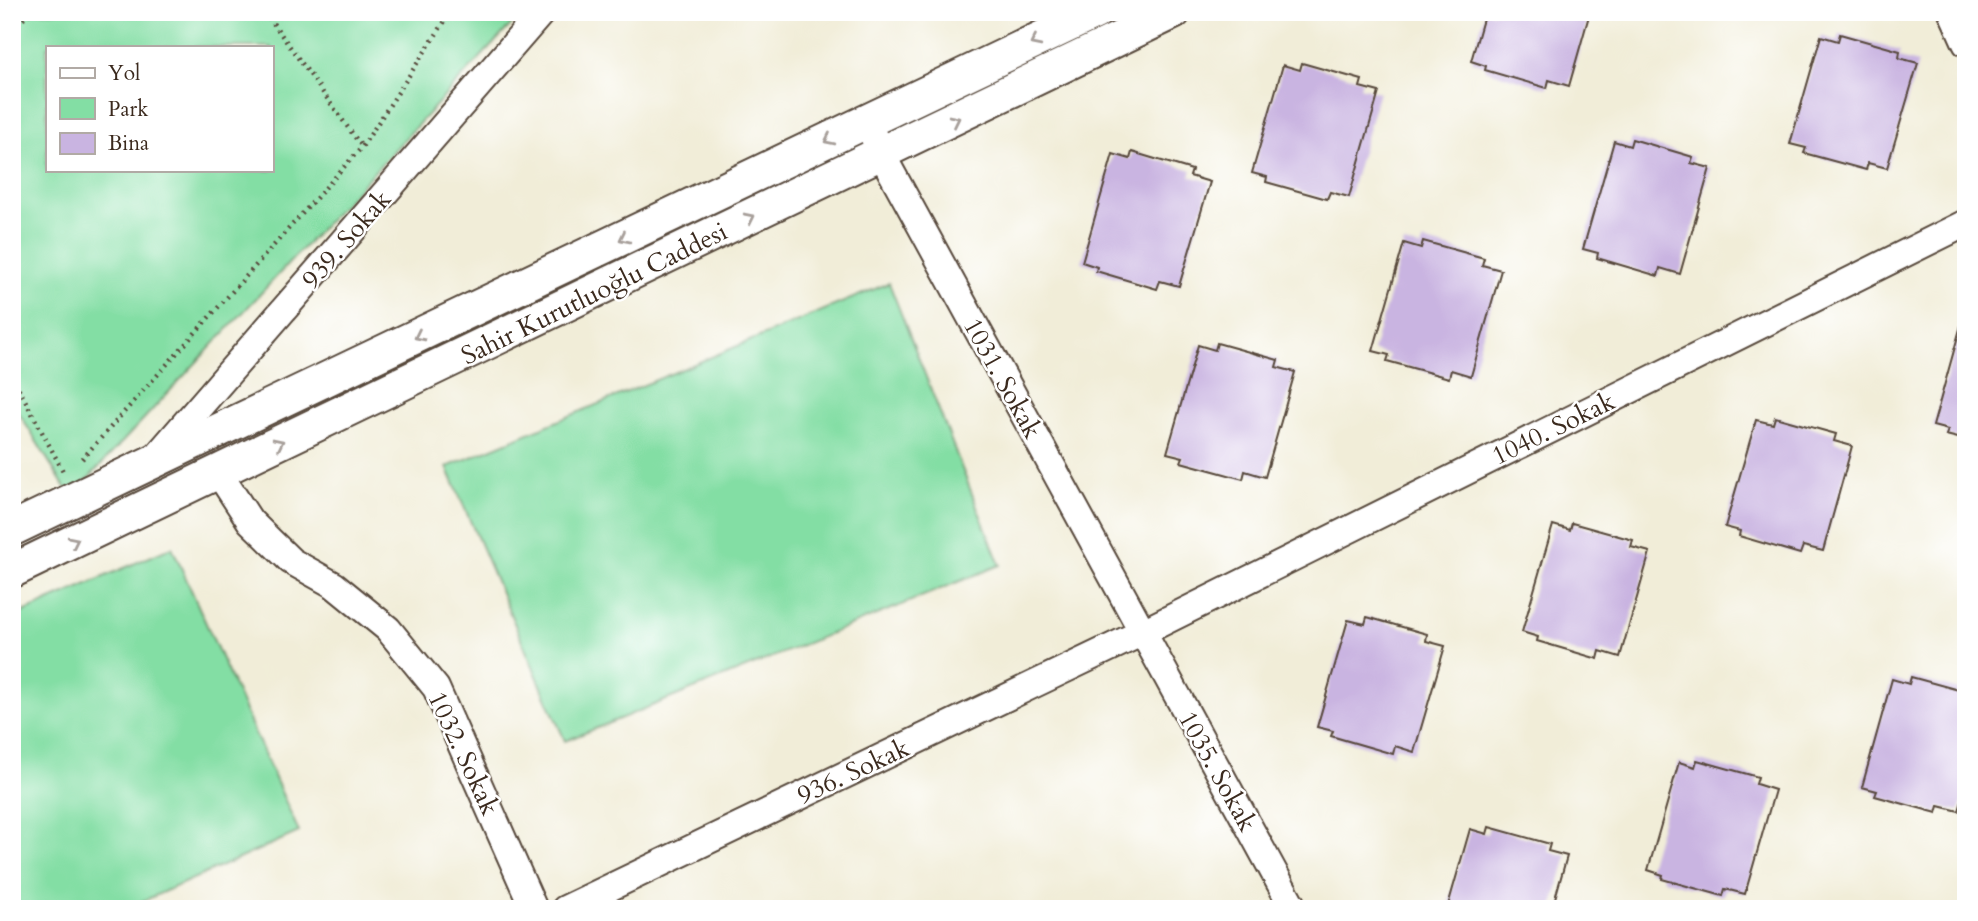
<svg xmlns="http://www.w3.org/2000/svg" width="1978" height="921" font-family="Cardo,serif">
  <rect width="100%" height="100%" fill="#fff"/>
  <filter id="ink" filterUnits="userSpaceOnUse"><feTurbulence type="fractalNoise" baseFrequency=".0143" numOctaves="2"/><feDisplacementMap in="SourceGraphic" scale="14" xChannelSelector="R" yChannelSelector="G"/><feConvolveMatrix kernelMatrix="1 2 1 2 8 2 1 2 1" color-interpolation-filters="sRGB"/></filter>
  <filter id="wash" filterUnits="userSpaceOnUse"><feTurbulence type="fractalNoise" baseFrequency=".00686" numOctaves="4" result="noise"/><feDisplacementMap in="SourceGraphic" scale="28" xChannelSelector="R" yChannelSelector="G"/><feGaussianBlur stdDeviation="1.57" result="paint"/><feColorMatrix in="noise" values="0 0 0 0 0 0 0 0 0 0 0 0 0 0 0 0 0 1.4 0 .05"/><feComposite in="paint" operator="in"/></filter>
  <g filter="url(#wash)">
    <rect width="100%" height="100%" fill="#f1edd8"/>
    <g fill="#83dea4" stroke="#5f8461" stroke-width="2" fill-rule="evenodd">
      <path d="M 12,12 L 523,12 L 71,497 L 12,402 ZM 47,47 L 271,47 L 271,170 L 47,170 Z"/>
      <path d="M 889,283 L 1000,565 L 565,741 L 447,467 Z"/>
      <path d="M 172,547 L 299,832 L 125,909 L 12,909 L 12,617 Z"/>
    </g>
    <g id="blocks">
      <g fill="#c9b4e1">
        <path d="M 1485,12 L 1590,12 L 1569,86 L 1549,80 L 1547,88 L 1485,70 L 1486,66 L 1471,61 Z"/>
        <path d="M 1840,34 L 1900,51 L 1899,58 L 1918,63 L 1887,168 L 1868,163 L 1866,170 L 1804,153 L 1806,148 L 1790,144 L 1821,36 L 1838,41 Z"/>
        <path d="M 1302,63 L 1362,80 L 1360,87 L 1379,92 L 1349,197 L 1330,192 L 1327,199 L 1266,182 L 1267,177 L 1252,173 L 1283,65 L 1300,70 Z"/>
        <path d="M 1632,139 L 1693,157 L 1691,163 L 1710,168 L 1680,274 L 1660,268 L 1658,276 L 1597,258 L 1598,253 L 1583,249 L 1614,141 L 1630,146 Z"/>
        <path d="M 1132,152 L 1192,170 L 1190,176 L 1210,182 L 1179,286 L 1160,281 L 1157,289 L 1096,271 L 1097,267 L 1082,262 L 1113,154 L 1130,159 Z"/>
        <path d="M 1423,241 L 1484,258 L 1482,265 L 1501,270 L 1471,376 L 1451,370 L 1449,378 L 1387,361 L 1389,355 L 1373,351 L 1404,243 L 1421,248 Z"/>
        <path d="M 1963,318 L 1966,319 L 1966,440 L 1946,435 L 1948,430 L 1933,426 Z"/>
        <path d="M 1217,343 L 1278,360 L 1276,367 L 1295,372 L 1265,477 L 1245,471 L 1243,479 L 1181,462 L 1183,457 L 1167,453 L 1198,345 L 1215,350 Z"/>
        <path d="M 1775,417 L 1836,434 L 1834,441 L 1852,446 L 1823,551 L 1803,546 L 1800,554 L 1739,536 L 1740,531 L 1725,527 L 1756,420 L 1773,424 Z"/>
        <path d="M 1572,523 L 1633,540 L 1631,547 L 1650,552 L 1620,657 L 1600,651 L 1598,659 L 1537,641 L 1538,637 L 1522,632 L 1553,525 L 1570,530 Z"/>
        <path d="M 1367,617 L 1427,634 L 1426,641 L 1445,646 L 1414,752 L 1395,746 L 1393,754 L 1331,736 L 1333,731 L 1317,727 L 1348,620 L 1365,624 Z"/>
        <path d="M 1911,677 L 1966,692 L 1966,787 L 1959,811 L 1939,806 L 1937,813 L 1875,796 L 1877,791 L 1862,787 L 1892,679 L 1909,684 Z"/>
        <path d="M 1697,760 L 1758,777 L 1756,784 L 1775,790 L 1745,894 L 1725,889 L 1723,896 L 1662,879 L 1663,875 L 1648,870 L 1679,762 L 1695,767 Z"/>
        <path d="M 1489,827 L 1550,844 L 1548,851 L 1567,856 L 1552,909 L 1447,909 L 1470,829 L 1487,834 Z"/>
      </g>
    </g>
  </g>
  <g filter="url(#ink)">
    <use href="#blocks" fill-opacity="0" stroke="#56473a" stroke-width="2"/>
    <g fill="none" stroke-linecap="round" stroke-linejoin="round">
      <defs>
        <g id="minor">
          <path d="M 1952,12 L 1966,43"/>
          <path d="M 867,122 L 882,155 L 1294,909"/>
          <path d="M 155,458 L 542,12"/>
          <path d="M 218,472 L 250,521 L 291,561 L 334,585 L 388,629 L 436,688 L 534,909"/>
          <path d="M 565,909 L 1141,633 L 1966,223"/>
        </g>
        <g id="tertiary">
          <path d="M 12,529 L 1096,12"/>
          <path d="M 12,571 L 1174,12"/>
        </g>
      </defs>
      <use href="#minor" stroke="#56473a" stroke-width="30"/>
      <use href="#tertiary" stroke="#56473a" stroke-width="37"/>
      <g stroke="#56473a" stroke-width="4.5" stroke-dasharray="2 5" stroke-linecap="butt">
        <path d="M 265,12 L 362,147"/>
        <path d="M 12,28 L 32,12"/>
        <path d="M 12,376 L 63,471"/>
        <path d="M 82,459 L 362,147 L 451,12"/>
        <path d="M 1247,909 L 1259,903"/>
      </g>
      <use href="#minor" stroke="#fff" stroke-width="26"/>
      <use href="#tertiary" stroke="#fff" stroke-width="33"/>
    </g>
    <defs><path id="oneway-chevron" d="M-2-3.5L2.5 0L-2 3.5" fill="none" stroke-width="1.6" stroke-linecap="round" stroke-linejoin="round" transform="scale(1.75)"/></defs>
    <g stroke="#a79f9a">
      <use href="#oneway-chevron" transform="translate(1035 42) rotate(154)"/>
      <use href="#oneway-chevron" transform="translate(955 120) rotate(-26)"/>
      <use href="#oneway-chevron" transform="translate(829 140) rotate(154)"/>
      <use href="#oneway-chevron" transform="translate(750 218) rotate(-26)"/>
      <use href="#oneway-chevron" transform="translate(624 238) rotate(154)"/>
      <use href="#oneway-chevron" transform="translate(419 336) rotate(154)"/>
      <use href="#oneway-chevron" transform="translate(279 443) rotate(-26)"/>
      <use href="#oneway-chevron" transform="translate(74 541) rotate(-26)"/>
    </g>
  </g>
  <g text-anchor="middle" stroke-width="5" stroke-linejoin="round" paint-order="stroke">
    <g font-size="26" fill="#3b2a1e" stroke="#fff">
      <text transform="translate(346 239) rotate(-49)" y="9">939. Sokak</text>
      <text transform="translate(594 293) rotate(-26)" y="9">Sahir Kurutluoğlu Caddesi</text>
      <text transform="translate(1003 378) rotate(61)" y="9">1031. Sokak</text>
      <text transform="translate(1553 428) rotate(-26)" y="9">1040. Sokak</text>
      <text transform="translate(464 753) rotate(65)" y="9">1032. Sokak</text>
      <text transform="translate(853 771) rotate(-25)" y="9">936. Sokak</text>
      <text transform="translate(1218 771) rotate(61)" y="9">1035. Sokak</text>
    </g>
  </g>
  <rect width="1978" height="921" fill="none" stroke="#fff" stroke-width="42"/>
  <rect x="46" y="46" width="228" height="126" fill="#ffffff" stroke="#b1aaa5" stroke-width="2"/>
  <rect x="60" y="68" width="35" height="10" fill="#ffffff" stroke="#b1aaa5" stroke-width="2"/>
  <text x="108" y="80" font-size="21" fill="#3b2a1e">Yol</text>
  <rect x="60" y="98" width="35" height="21" fill="#83dea4" stroke="#b1aaa5" stroke-width="2"/>
  <text x="108" y="116" font-size="21" fill="#3b2a1e">Park</text>
  <rect x="60" y="133" width="35" height="21" fill="#c9b4e1" stroke="#b1aaa5" stroke-width="2"/>
  <text x="108" y="150" font-size="21" fill="#3b2a1e">Bina</text>
</svg>
